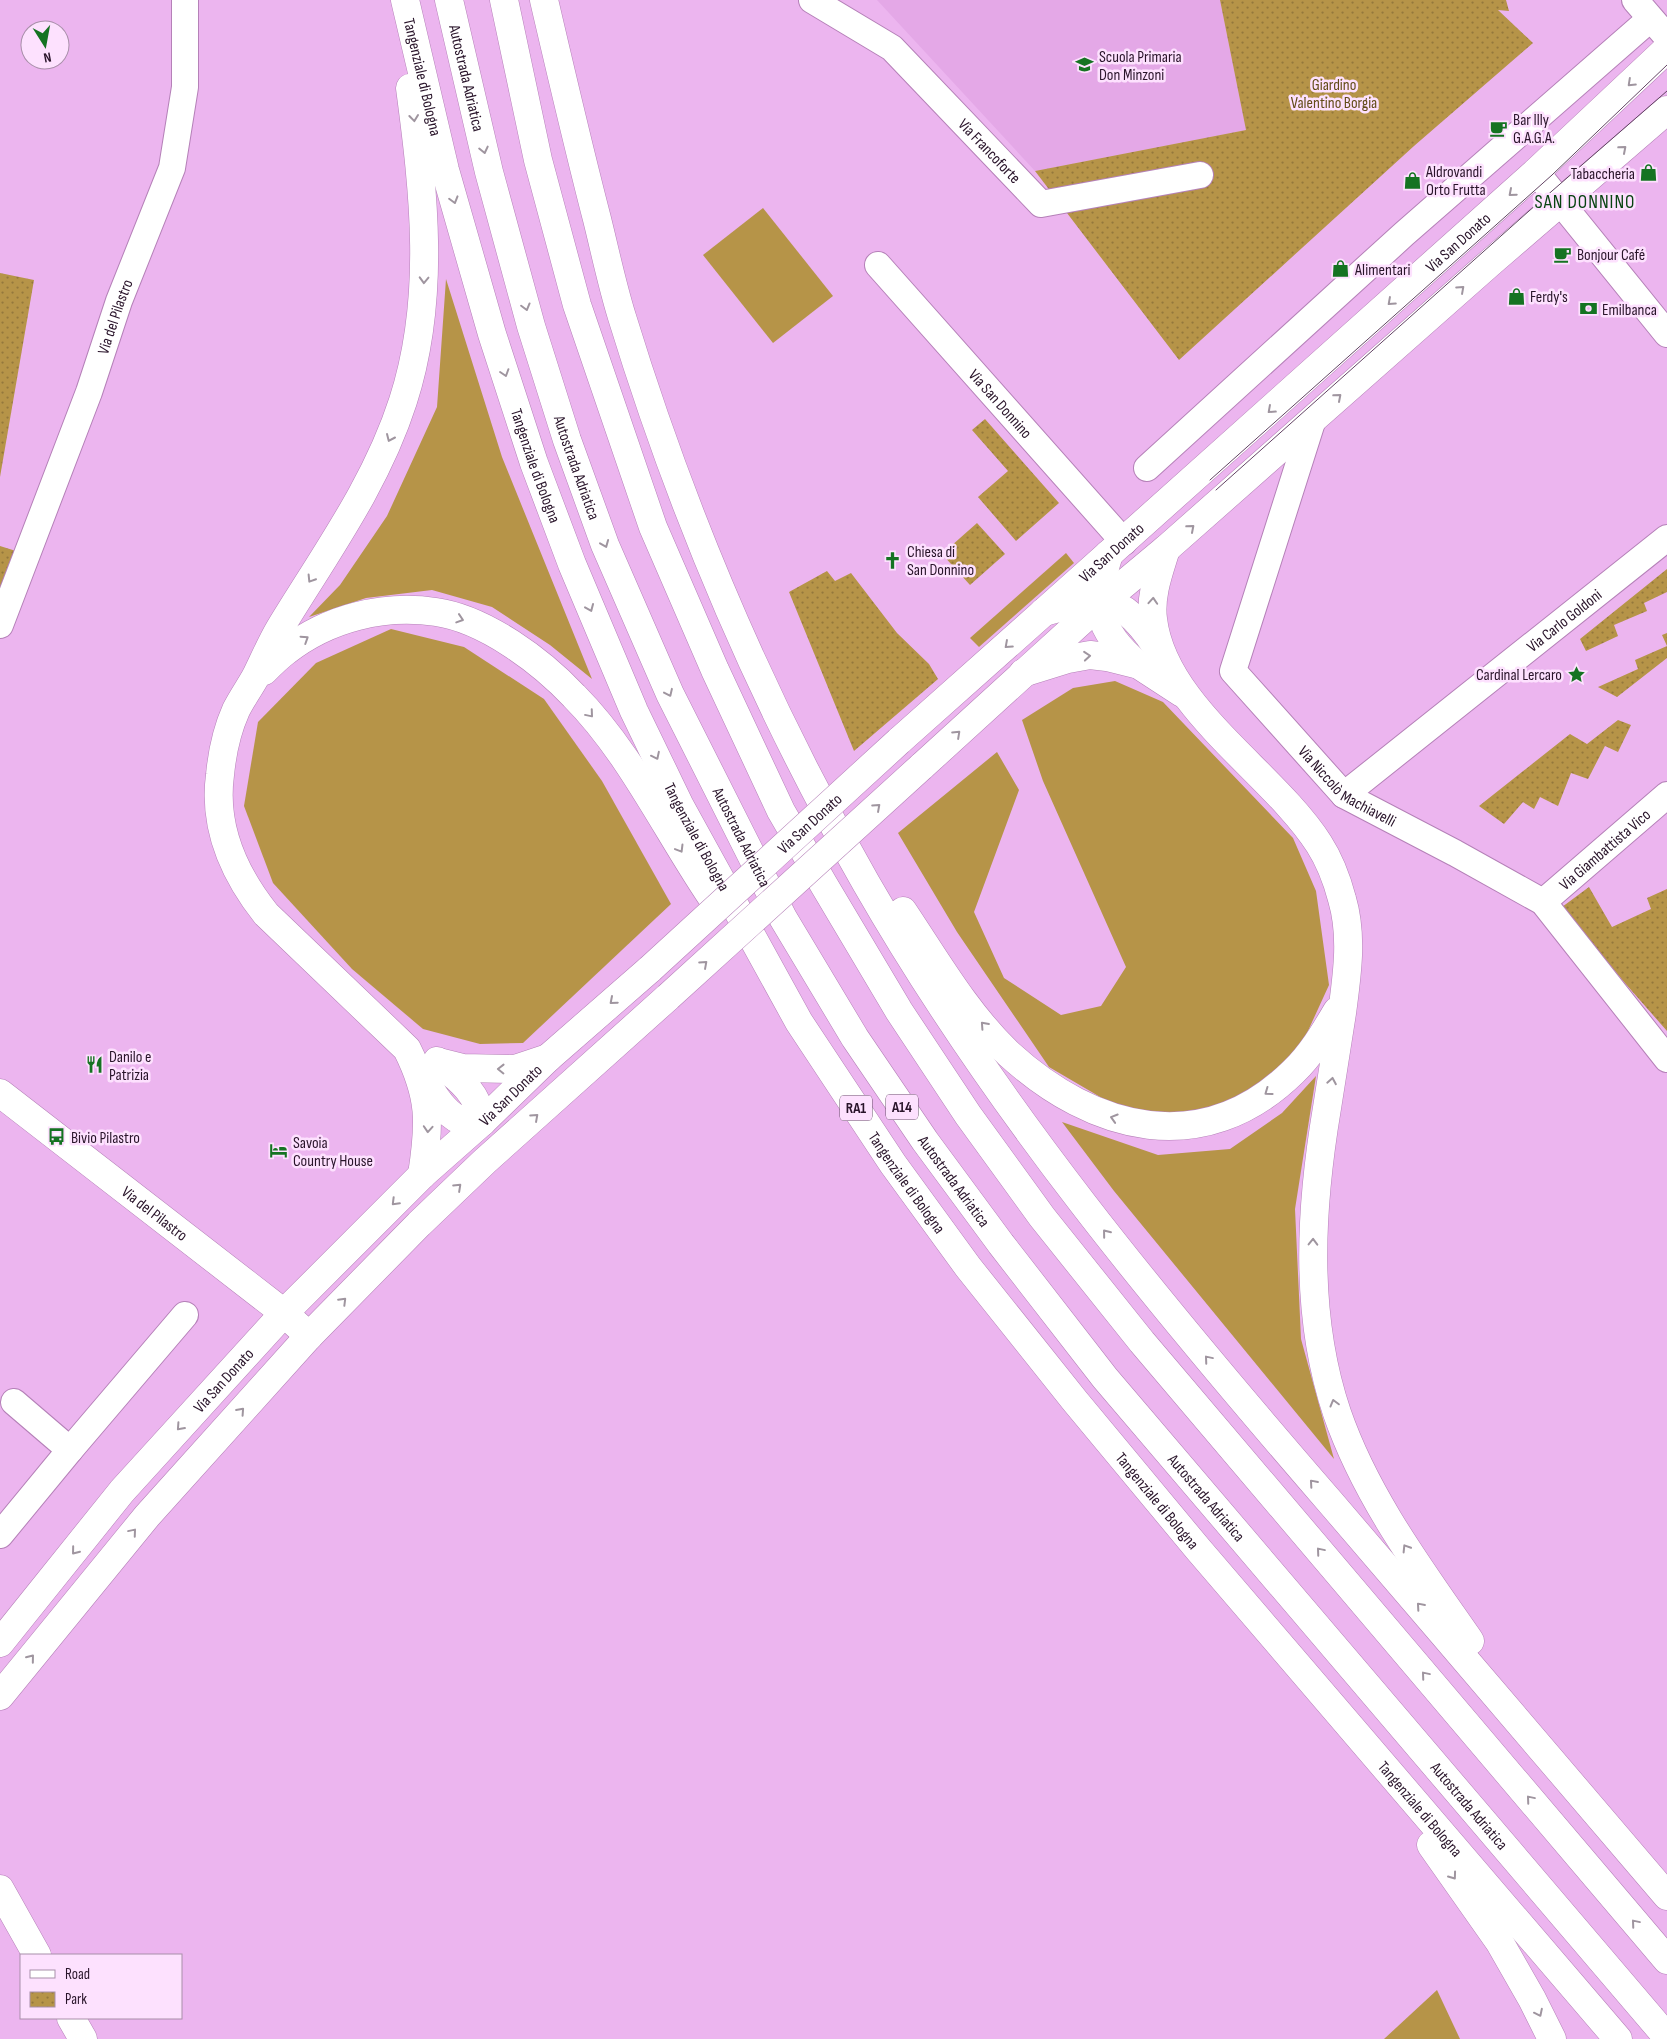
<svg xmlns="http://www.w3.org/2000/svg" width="1667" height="2039" font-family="'Sofia Sans Condensed',sans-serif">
  <defs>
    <pattern id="park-dots" width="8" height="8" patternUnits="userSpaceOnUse" patternTransform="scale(1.25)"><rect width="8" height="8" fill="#b69448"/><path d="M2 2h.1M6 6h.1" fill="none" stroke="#94783c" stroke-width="1.8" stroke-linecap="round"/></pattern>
  </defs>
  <rect width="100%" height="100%" fill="#ecb5ef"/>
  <path fill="#e4a8e7" d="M 877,0 L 1220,0 L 1246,130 L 1035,171 Z"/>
  <g fill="#b69448">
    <path d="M 763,208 L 833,296 L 773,343 L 703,255 Z"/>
    <path d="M 446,279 L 502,457 L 592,679 L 550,645 L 492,607 L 432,590 L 366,598 L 309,617 L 340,585 L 387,516 L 437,407 Z"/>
    <path d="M 1066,553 L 1074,563 L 979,647 L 970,638 Z"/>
    <path d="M 391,629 L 464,647 L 544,699 L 602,781 L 671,904 L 523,1043 L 480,1044 L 423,1029 L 352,969 L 273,883 L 244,806 L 258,722 L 316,663 Z"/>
    <path d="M 1115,681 L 1163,702 L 1293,838 L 1316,891 L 1329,985 L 1302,1044 L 1251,1094 L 1195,1115 L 1119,1108 L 1049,1067 L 957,932 L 898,833 L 997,752 L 1019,790 L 974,912 L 1004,978 L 1061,1015 L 1101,1006 L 1126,967 L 1043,781 L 1022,720 L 1073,688 Z"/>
    <path d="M 1316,1076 L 1295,1209 L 1301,1339 L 1334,1459 L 1114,1191 L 1062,1122 L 1158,1155 L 1230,1149 L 1282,1113 Z"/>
    <path d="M 1437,1990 L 1460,2039 L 1384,2039 Z"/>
  </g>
  <g fill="url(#park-dots)">
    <path d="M 1220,0 L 1506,0 L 1509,11 L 1498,10 L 1533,43 L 1414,146 L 1179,360 L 1035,171 L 1246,130 Z"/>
    <path d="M 0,273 L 34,280 L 0,477 Z"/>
    <path d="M 985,419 L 1059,503 L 1016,541 L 978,497 L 1008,471 L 972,430 Z"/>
    <path d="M 977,523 L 1005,554 L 970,585 L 942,554 Z"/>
    <path d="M 0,546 L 16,551 L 0,591 Z"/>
    <path d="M 1667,569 L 1667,592 L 1644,603 L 1647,611 L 1614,625 L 1618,636 L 1586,651 L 1580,639 Z"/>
    <path d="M 827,571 L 835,581 L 851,573 L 897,633 L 929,664 L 938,679 L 854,751 L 789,592 Z"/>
    <path d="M 1667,633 L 1667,658 L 1617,697 L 1598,687 L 1638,669 L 1635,660 L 1667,646 L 1662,635 Z"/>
    <path d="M 1618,720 L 1631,725 L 1618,752 L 1605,746 L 1588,779 L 1571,773 L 1558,806 L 1540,797 L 1534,809 L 1523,802 L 1504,824 L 1479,806 L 1570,734 L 1587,744 Z"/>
    <path d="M 1589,887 L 1612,927 L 1651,909 L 1647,898 L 1667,889 L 1667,1031 L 1624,982 L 1562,907 Z"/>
  </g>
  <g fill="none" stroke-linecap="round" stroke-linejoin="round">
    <defs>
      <g id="street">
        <path id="s1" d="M 812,0 L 892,48 L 1041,204 L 1200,175"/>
        <path d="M 1635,0 L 1667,37"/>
        <path d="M 1536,172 L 1667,334"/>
        <path id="s2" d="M 878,265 L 1124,542"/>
        <path id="s3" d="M 1313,419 L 1233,671 L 1344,795 L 1455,853 L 1543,902 L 1667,1059"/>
        <path d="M 1147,468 L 1404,234 L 1650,19"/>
        <path id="s4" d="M 0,625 L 89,392 L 119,301 L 172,168 L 185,87 L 185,0"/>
        <path id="s5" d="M 1344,795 L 1667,538"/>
        <path id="s6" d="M 1543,902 L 1667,795"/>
        <path d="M 14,1402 L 70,1450 L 185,1315"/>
        <path d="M 0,1535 L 70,1450"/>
      </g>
      <g id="secondary">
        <path d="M 1100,604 L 1166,549 L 1491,262 L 1667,110"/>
        <path id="s7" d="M 1044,612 L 1536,172 L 1667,49"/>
        <path id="s8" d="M 0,1093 L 284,1313 L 309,1336"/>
        <path d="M 0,1889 L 37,1955"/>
        <path d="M 71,2018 L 83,2039"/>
      </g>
      <g id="primary">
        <path d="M 899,741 L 1044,612"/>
        <path d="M 921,767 L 1100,604"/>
        <path id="s9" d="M 0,1643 L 122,1491 L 284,1313 L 422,1175 L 482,1122 L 548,1058 L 650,969"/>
        <path d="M 0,1696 L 147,1516 L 309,1336 L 419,1224 L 485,1161 L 668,997"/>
      </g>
      <g id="highway">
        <path id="s10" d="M 405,0 L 445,170 L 492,334 L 534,463 L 572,564 L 634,711 L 680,806 L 799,1022 L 893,1164 L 968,1267 L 1075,1401 L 1198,1549 L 1618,2039"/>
        <path id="s11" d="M 449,0 L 489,172 L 531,326 L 567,440 L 605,545 L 670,694 L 783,918 L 855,1038 L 925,1141 L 1001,1244 L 1105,1378 L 1667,2037"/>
        <path d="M 504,0 L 538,160 L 577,305 L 653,527 L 715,670 L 781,811 L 824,885 L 899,1011 L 968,1115 L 1042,1217 L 1142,1342 L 1667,1960"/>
        <path d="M 544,0 C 561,73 578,146 597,219 C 605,251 612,285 622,317 C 682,513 764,705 866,883 C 995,1108 1162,1308 1331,1503 C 1443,1634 1556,1765 1667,1896"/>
        <path d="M 410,88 C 424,193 436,299 403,401 C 376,485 325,554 280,628 C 271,643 264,660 256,676 C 250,687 242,698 236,710 C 227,730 222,754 220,775 C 213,827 235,875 266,914 L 407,1049 C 431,1097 430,1123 422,1175"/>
        <path d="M 1166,549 C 1159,572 1150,595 1153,619 C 1163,707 1273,772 1319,844 C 1330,861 1337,880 1342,899 C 1353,936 1347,975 1342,1013 C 1337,1045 1332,1076 1327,1108 C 1310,1209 1304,1315 1337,1413 C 1366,1497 1420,1569 1470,1641"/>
        <path d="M 1109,554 C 1093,604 1096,629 1137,664"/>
        <path d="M 1044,612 C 1069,605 1106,595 1128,613 C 1139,622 1148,634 1156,646"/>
        <path d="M 264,671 C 271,664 278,657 286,651 C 328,618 384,604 436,612 C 485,619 541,661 574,696 C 632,754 670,838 717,905"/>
        <path d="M 1023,673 L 1068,659 L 1090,655 L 1107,657 L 1139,665 L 1182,693"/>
        <path d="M 903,911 C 936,960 966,1013 1009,1054 C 1093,1131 1203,1160 1293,1072 C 1311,1055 1324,1033 1337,1011"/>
        <path d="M 439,1062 L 463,1068 L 515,1069 L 548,1058"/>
        <path d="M 424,1080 C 434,1095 447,1118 466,1122 C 471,1124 477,1122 482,1122 C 479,1093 458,1078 437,1061"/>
        <path d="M 1431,1845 L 1500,1943 L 1532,1999 L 1552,2039"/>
      </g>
    </defs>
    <use href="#street" stroke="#b581b8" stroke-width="28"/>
    <use href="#secondary" stroke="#b581b8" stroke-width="29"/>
    <use href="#primary" stroke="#b581b8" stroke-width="29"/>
    <use href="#highway" stroke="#b581b8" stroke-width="29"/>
    <use href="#street" stroke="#fff" stroke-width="26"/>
    <use href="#secondary" stroke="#fff" stroke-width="28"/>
    <use href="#primary" stroke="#fff" stroke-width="28"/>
    <use href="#highway" stroke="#fff" stroke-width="28"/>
    <g stroke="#634464" stroke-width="1">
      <path d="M 1210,480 L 1552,175 L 1667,65"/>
      <path d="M 1216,490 L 1529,211 L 1667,91"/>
    </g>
    <defs>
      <g id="primary-bridge">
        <path id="s12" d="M 650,969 L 899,741"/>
        <path d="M 668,997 L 921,767"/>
      </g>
    </defs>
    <use href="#primary-bridge" stroke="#b581b8" stroke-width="29" stroke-linecap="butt"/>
    <use href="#primary-bridge" stroke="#fff" stroke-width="28"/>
  </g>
  <defs><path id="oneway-chevron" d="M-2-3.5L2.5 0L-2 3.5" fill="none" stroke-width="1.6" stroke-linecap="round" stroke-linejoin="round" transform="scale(1.25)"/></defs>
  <g stroke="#9f959f">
    <use href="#oneway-chevron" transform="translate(1631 83) rotate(137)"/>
    <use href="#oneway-chevron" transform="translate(414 118) rotate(83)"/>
    <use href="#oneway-chevron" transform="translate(1623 149) rotate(-41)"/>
    <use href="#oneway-chevron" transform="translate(484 150) rotate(77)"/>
    <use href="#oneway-chevron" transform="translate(1512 193) rotate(139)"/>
    <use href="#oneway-chevron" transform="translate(454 200) rotate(74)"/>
    <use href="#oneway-chevron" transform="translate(424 280) rotate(92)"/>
    <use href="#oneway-chevron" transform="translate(1461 289) rotate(-42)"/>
    <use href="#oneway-chevron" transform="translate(1391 302) rotate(138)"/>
    <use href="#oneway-chevron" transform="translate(526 307) rotate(75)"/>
    <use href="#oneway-chevron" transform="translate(505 373) rotate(72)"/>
    <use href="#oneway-chevron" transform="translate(1338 397) rotate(-41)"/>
    <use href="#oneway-chevron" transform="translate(1271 410) rotate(138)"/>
    <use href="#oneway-chevron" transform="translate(390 438) rotate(114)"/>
    <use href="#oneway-chevron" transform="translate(1191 528) rotate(-41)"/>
    <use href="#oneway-chevron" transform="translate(605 544) rotate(68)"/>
    <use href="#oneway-chevron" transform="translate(311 579) rotate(122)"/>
    <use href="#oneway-chevron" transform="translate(1153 601) rotate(-86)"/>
    <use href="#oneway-chevron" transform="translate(590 608) rotate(67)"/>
    <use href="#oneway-chevron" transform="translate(460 619) rotate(18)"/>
    <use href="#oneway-chevron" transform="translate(305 639) rotate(-33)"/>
    <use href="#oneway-chevron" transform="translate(1008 645) rotate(138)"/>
    <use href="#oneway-chevron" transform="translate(1087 656) rotate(-5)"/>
    <use href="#oneway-chevron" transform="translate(669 693) rotate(65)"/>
    <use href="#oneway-chevron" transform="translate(590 714) rotate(50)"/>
    <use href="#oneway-chevron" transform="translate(957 734) rotate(-43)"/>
    <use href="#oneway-chevron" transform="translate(656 756) rotate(64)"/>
    <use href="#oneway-chevron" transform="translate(877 807) rotate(-42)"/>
    <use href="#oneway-chevron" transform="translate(680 849) rotate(59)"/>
    <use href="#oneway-chevron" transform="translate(704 964) rotate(-42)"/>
    <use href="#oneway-chevron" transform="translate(613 1001) rotate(139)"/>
    <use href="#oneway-chevron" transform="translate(984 1025) rotate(-132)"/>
    <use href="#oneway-chevron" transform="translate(501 1069) rotate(-179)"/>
    <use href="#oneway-chevron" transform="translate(1332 1081) rotate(-80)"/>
    <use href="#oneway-chevron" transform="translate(1268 1092) rotate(144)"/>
    <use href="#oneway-chevron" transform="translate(535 1117) rotate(-42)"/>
    <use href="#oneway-chevron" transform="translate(1114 1118) rotate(-163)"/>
    <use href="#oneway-chevron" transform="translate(428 1129) rotate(94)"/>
    <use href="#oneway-chevron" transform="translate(458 1187) rotate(-43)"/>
    <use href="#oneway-chevron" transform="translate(395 1202) rotate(135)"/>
    <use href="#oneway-chevron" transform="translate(1106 1233) rotate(-129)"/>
    <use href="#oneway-chevron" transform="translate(1313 1242) rotate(-89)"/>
    <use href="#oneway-chevron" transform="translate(343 1301) rotate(-45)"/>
    <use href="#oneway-chevron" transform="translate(1208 1359) rotate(-130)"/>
    <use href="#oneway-chevron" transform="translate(1334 1403) rotate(-105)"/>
    <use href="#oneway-chevron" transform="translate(241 1411) rotate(-48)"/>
    <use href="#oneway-chevron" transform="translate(180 1427) rotate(132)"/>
    <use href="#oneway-chevron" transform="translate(1313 1483) rotate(-131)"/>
    <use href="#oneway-chevron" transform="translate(133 1532) rotate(-50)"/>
    <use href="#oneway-chevron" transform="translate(1406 1548) rotate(-122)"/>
    <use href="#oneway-chevron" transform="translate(75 1551) rotate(129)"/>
    <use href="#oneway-chevron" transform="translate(1320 1551) rotate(-130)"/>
    <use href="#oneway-chevron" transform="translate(1420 1606) rotate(-131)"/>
    <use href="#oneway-chevron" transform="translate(31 1658) rotate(-51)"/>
    <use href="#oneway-chevron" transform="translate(1425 1675) rotate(-130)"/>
    <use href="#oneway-chevron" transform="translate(1530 1799) rotate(-130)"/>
    <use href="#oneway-chevron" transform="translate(1453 1876) rotate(54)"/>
    <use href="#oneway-chevron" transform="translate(1635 1923) rotate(-130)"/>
    <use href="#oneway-chevron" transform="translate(1539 2013) rotate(64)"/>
  </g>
  <defs>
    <symbol id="school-bare" viewBox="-9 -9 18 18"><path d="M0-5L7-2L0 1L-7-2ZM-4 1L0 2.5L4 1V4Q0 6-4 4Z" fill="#157322" stroke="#fde1fe" stroke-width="2.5" paint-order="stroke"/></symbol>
    <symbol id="cafe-bare" viewBox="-9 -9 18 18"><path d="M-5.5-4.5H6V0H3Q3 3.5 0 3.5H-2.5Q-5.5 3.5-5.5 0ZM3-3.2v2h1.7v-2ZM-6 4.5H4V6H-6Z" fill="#157322" stroke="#fde1fe" stroke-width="2.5" paint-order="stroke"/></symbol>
    <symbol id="shop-bare" viewBox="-9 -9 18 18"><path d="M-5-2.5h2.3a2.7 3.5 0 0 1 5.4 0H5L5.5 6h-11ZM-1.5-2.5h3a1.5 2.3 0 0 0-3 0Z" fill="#157322" stroke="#fde1fe" stroke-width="2.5" paint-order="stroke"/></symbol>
    <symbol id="bank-bare" viewBox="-9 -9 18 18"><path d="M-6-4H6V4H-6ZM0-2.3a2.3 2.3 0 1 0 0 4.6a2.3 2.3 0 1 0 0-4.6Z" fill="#157322" stroke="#fde1fe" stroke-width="2.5" paint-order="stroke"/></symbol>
    <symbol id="church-bare" viewBox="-9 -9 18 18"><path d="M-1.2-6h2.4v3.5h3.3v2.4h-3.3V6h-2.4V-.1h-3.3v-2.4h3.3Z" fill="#157322" stroke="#fde1fe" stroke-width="2.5" paint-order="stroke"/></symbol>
    <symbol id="sight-bare" viewBox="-9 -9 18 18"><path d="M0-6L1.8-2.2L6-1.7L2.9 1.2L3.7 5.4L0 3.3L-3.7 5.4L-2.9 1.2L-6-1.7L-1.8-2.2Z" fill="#157322" stroke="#fde1fe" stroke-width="2.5" paint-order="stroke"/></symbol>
    <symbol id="restaurant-bare" viewBox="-9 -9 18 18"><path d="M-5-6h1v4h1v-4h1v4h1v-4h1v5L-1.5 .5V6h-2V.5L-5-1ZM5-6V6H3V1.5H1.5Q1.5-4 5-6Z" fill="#157322" stroke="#fde1fe" stroke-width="2.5" paint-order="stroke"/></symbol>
    <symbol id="bus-bare" viewBox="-9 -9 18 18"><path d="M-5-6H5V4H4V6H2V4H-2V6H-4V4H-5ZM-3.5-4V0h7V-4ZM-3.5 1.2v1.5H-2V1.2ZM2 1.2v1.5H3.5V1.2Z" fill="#157322" stroke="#fde1fe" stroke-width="2.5" paint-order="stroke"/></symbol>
    <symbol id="hotel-bare" viewBox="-9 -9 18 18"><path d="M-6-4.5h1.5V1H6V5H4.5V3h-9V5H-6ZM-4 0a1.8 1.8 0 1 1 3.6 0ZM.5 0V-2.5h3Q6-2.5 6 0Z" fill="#157322" stroke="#fde1fe" stroke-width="2.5" paint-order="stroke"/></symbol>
  </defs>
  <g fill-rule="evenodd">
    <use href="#school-bare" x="1072" y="52" width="25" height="25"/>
    <use href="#cafe-bare" x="1486" y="116" width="25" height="25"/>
    <use href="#shop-bare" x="1636" y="160" width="25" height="25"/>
    <use href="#shop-bare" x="1400" y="168" width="25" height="25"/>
    <use href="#cafe-bare" x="1550" y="242" width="25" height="25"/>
    <use href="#shop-bare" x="1328" y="256" width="25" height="25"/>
    <use href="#shop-bare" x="1504" y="284" width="25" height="25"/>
    <use href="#bank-bare" x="1576" y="296" width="25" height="25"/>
    <use href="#church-bare" x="880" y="548" width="25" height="25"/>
    <use href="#sight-bare" x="1564" y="662" width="25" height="25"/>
    <use href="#restaurant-bare" x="82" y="1052" width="25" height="25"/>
    <use href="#bus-bare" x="44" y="1124" width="25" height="25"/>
    <use href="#hotel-bare" x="266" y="1138" width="25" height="25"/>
  </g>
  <g text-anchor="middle" stroke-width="5" stroke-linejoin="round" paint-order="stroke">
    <g fill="#fde1fe" stroke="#69526a" stroke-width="1">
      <rect x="886" y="1094.5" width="32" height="25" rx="4"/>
      <rect x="840" y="1095.5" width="32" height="25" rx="4"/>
    </g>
    <g font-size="15" font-weight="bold" fill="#29142a">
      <text x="902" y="1112">A14</text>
      <text x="856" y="1113">RA1</text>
    </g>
    <g font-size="16" fill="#29142a" stroke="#fde1fe" text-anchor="start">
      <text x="1099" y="62">Scuola Primaria<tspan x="1099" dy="18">Don Minzoni</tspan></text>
      <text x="1513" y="125">Bar Illy<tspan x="1513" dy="18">G.A.G.A.</tspan></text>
      <text x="1426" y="177">Aldrovandi<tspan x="1426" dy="18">Orto Frutta</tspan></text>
      <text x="1635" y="179" text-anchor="end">Tabaccheria</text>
      <text x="1577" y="260">Bonjour Café</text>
      <text x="1355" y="275">Alimentari</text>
      <text x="1530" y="302">Ferdy's</text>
      <text x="1602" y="315">Emilbanca</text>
      <text x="907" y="557">Chiesa di<tspan x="907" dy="18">San Donnino</tspan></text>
      <text x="1562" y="680" text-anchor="end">Cardinal Lercaro</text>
      <text x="109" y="1062">Danilo e<tspan x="109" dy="18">Patrizia</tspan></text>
      <text x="71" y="1143">Bivio Pilastro</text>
      <text x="293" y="1148">Savoia<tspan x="293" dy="18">Country House</tspan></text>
    </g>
    <g font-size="16" fill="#29142a" stroke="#fde1fe">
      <text dy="6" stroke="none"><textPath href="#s10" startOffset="79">Tangenziale di Bologna</textPath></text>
      <text dy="6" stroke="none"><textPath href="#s11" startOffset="80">Autostrada Adriatica</textPath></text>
      <text dy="6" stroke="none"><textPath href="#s1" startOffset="235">Via Francoforte</textPath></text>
      <text dy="6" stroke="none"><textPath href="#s7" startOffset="555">Via San Donato</textPath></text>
      <text dy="6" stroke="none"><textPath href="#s4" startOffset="329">Via del Pilastro</textPath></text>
      <text dy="6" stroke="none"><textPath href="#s2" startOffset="185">Via San Donnino</textPath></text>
      <text dy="6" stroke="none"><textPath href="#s10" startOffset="484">Tangenziale di Bologna</textPath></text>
      <text dy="6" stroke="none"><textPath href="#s11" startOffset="485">Autostrada Adriatica</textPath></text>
      <text dy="6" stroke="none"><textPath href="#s7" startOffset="90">Via San Donato</textPath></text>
      <text dy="6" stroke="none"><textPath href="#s5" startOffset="281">Via Carlo Goldoni</textPath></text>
      <text dy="6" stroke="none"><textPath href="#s3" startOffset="428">Via Niccolò Machiavelli</textPath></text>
      <text dy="6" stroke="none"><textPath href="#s12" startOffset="216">Via San Donato</textPath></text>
      <text dy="6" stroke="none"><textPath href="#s10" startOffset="889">Tangenziale di Bologna</textPath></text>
      <text dy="6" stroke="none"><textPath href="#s11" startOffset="890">Autostrada Adriatica</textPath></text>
      <text dy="6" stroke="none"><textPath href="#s6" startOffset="81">Via Giambattista Vico</textPath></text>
      <text dy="6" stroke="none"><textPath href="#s9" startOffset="750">Via San Donato</textPath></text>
      <text dy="6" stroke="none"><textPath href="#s11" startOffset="1295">Autostrada Adriatica</textPath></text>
      <text dy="6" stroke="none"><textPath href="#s10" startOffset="1294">Tangenziale di Bologna</textPath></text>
      <text dy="6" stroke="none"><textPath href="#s8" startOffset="196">Via del Pilastro</textPath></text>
      <text dy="6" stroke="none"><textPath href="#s9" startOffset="345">Via San Donato</textPath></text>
      <text dy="6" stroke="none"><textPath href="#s11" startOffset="1700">Autostrada Adriatica</textPath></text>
      <text dy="6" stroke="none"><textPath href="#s10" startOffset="1699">Tangenziale di Bologna</textPath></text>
      <text dy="6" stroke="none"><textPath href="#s11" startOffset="2105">Autostrada Adriatica</textPath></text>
      <text dy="6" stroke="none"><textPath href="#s10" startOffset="2104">Tangenziale di Bologna</textPath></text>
    </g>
    <g font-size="16" fill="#624c18" stroke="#fde1fe">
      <text x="1334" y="90">Giardino<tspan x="1334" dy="18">Valentino Borgia</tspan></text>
    </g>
    <g font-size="19" letter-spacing="1" fill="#074310" stroke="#fde1fe">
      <text x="1585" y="208">SAN DONNINO</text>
    </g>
  </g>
  <rect x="20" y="1954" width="162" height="65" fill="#fde1fe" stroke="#a88fa9"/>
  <rect x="30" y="1970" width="25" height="8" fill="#ffffff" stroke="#a88fa9"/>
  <text x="65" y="1979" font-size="15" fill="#29142a">Road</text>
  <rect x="30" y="1992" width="25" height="15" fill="url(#park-dots)" stroke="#a88fa9"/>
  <text x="65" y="2004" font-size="15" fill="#29142a">Park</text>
  <g transform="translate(45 45) rotate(169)"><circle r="24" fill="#fde1fe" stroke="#a88fa9"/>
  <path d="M0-4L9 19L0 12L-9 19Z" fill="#157322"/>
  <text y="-8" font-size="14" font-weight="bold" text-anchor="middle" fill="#29142a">N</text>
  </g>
</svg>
